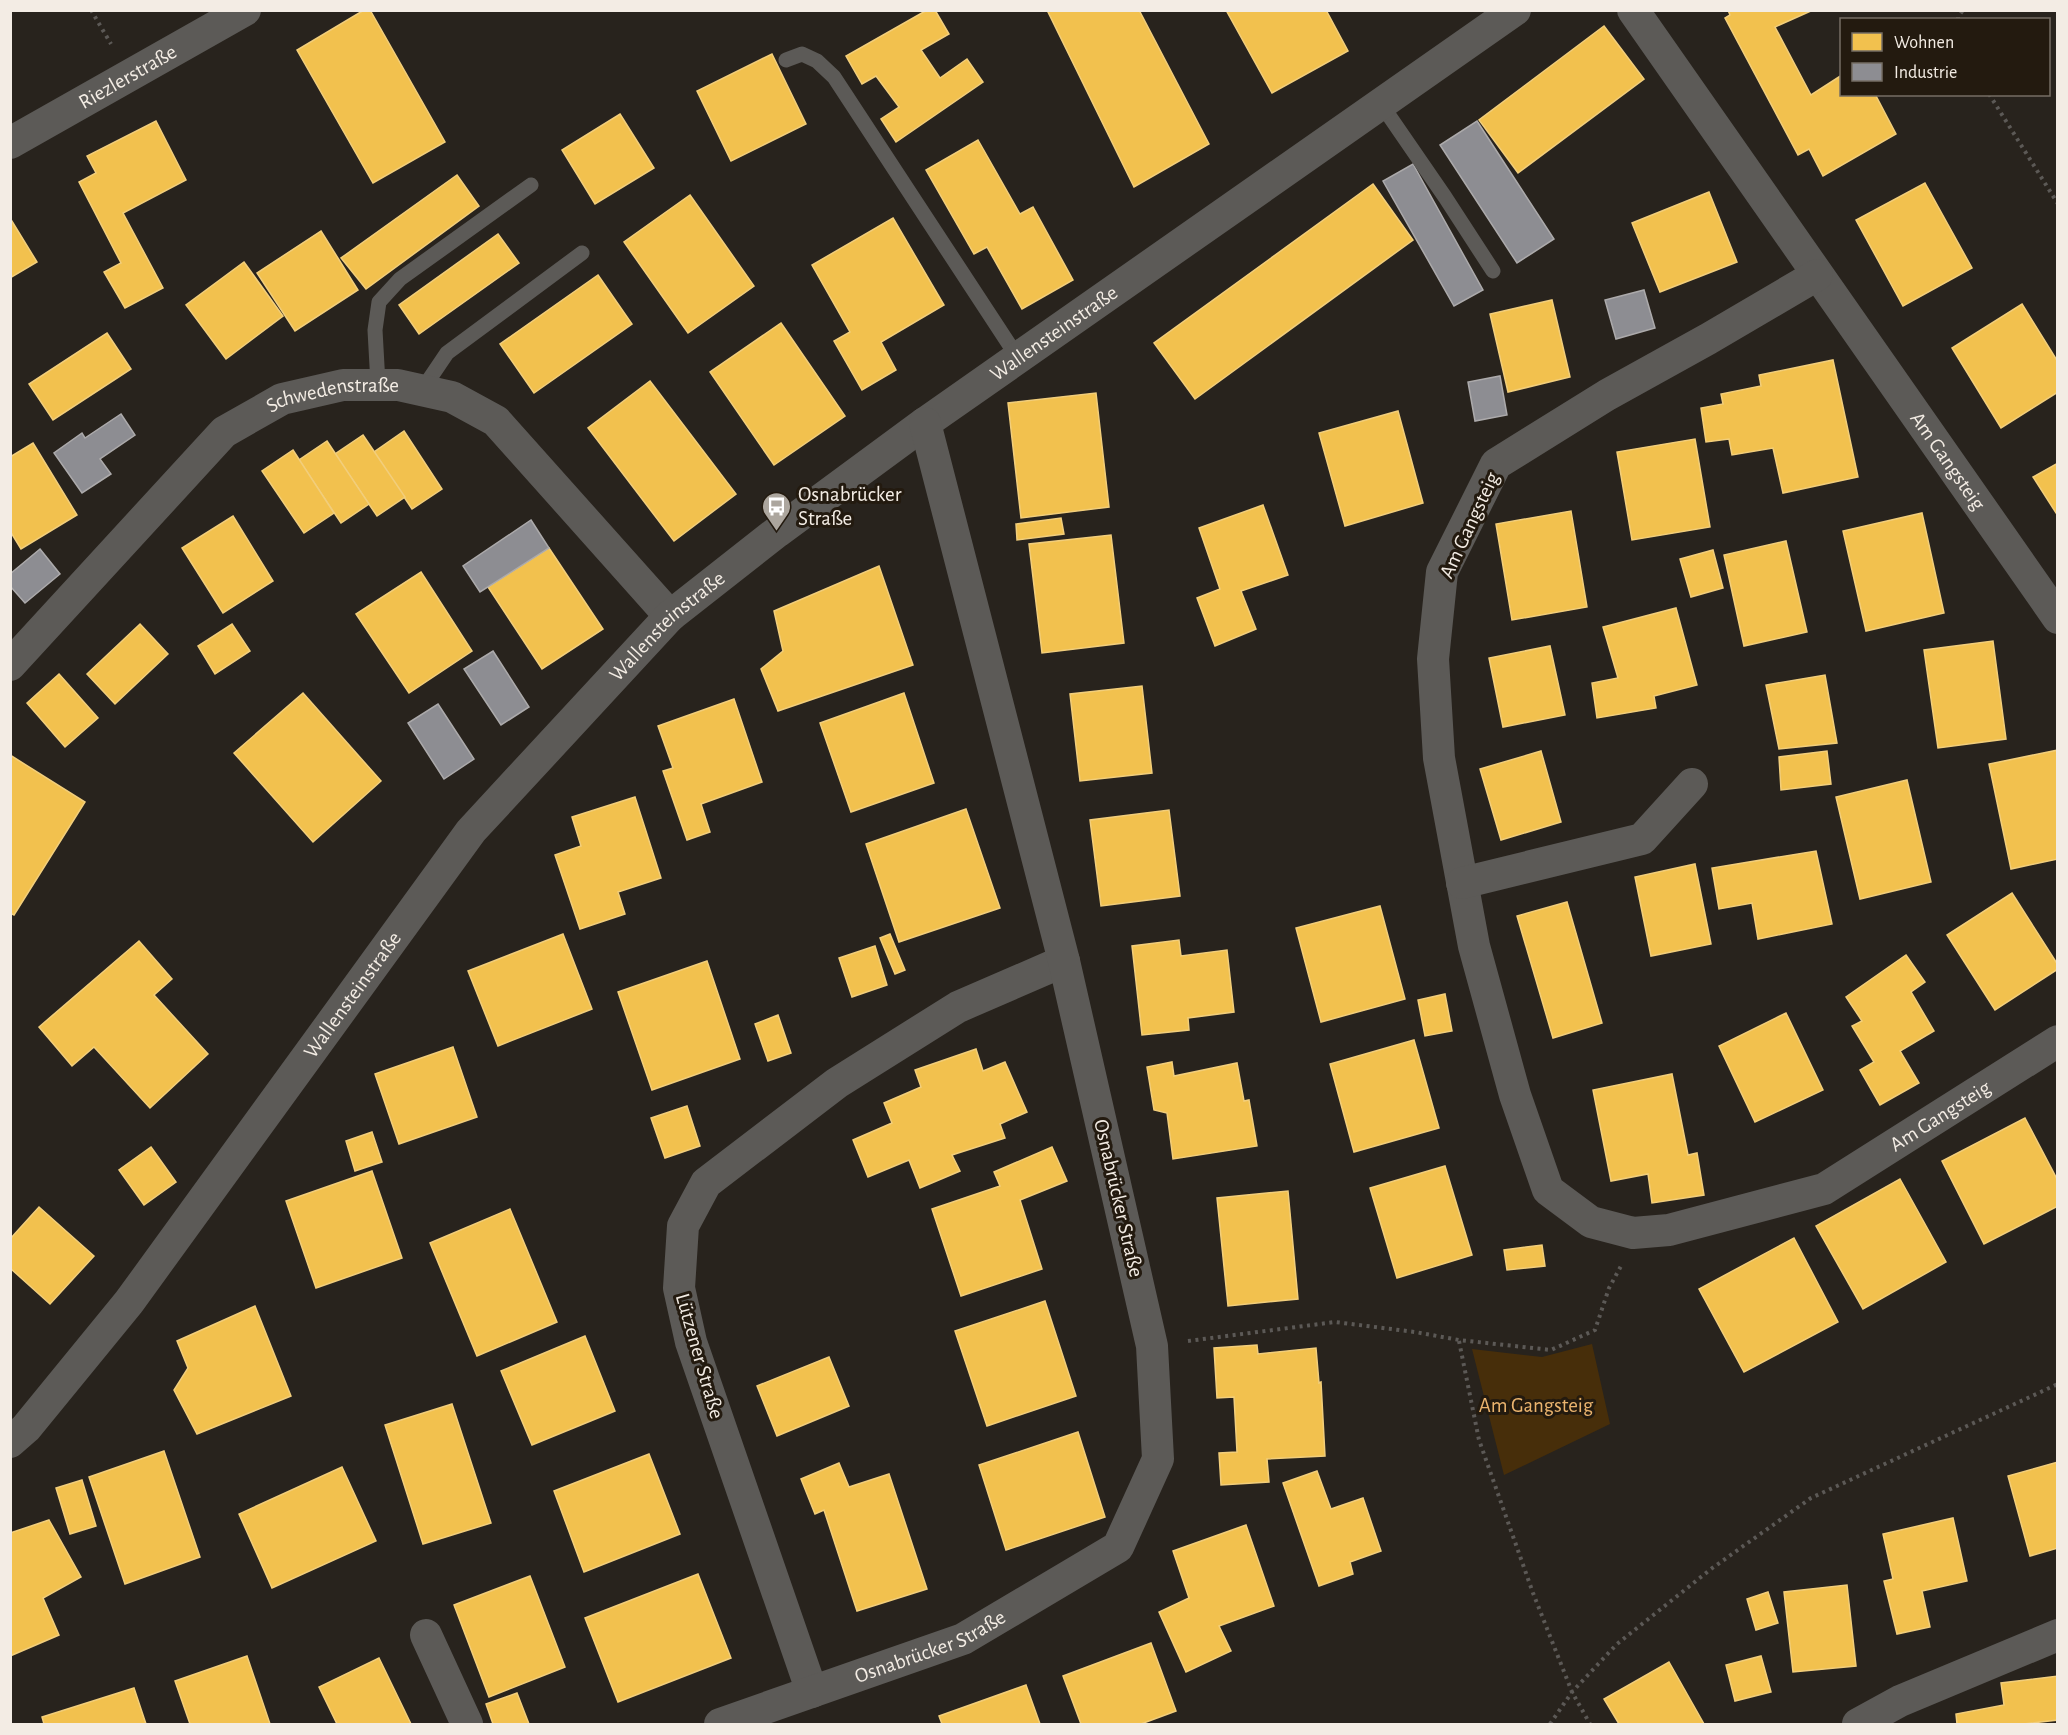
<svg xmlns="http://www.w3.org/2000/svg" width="2068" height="1735" font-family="'Alegreya Sans',sans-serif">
  <rect width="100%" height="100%" fill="#28231d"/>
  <path fill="#472e0a" d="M 1592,1344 L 1610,1424 L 1504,1475 L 1472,1349 L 1542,1357 Z"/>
  <g fill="#f2c14e" stroke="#f2ce7b" stroke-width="1.5">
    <path d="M 364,10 L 370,10 L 445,142 L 373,183 L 297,50 Z"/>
    <path d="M 927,10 L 935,10 L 949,34 L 921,50 L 940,78 L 967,59 L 983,82 L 896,142 L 881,119 L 899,107 L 876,76 L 862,84 L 846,56 Z"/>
    <path d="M 1047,10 L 1139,10 L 1209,144 L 1134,187 Z"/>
    <path d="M 1226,10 L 1326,10 L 1348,51 L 1272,93 Z"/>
    <path d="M 1728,10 L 1813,10 L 1775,27 L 1811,95 L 1842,75 L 1842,94 L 1875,94 L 1896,134 L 1823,176 L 1809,149 L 1798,155 L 1725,18 L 1730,15 Z"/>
    <path d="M 1604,26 L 1644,79 L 1518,173 L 1479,120 Z"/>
    <path d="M 772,54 L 806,124 L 731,161 L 697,91 Z"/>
    <path d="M 620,114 L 654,168 L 595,204 L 562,150 Z"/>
    <path d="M 156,121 L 186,180 L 123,213 L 163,288 L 125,308 L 104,272 L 121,263 L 79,182 L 96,173 L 87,156 Z"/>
    <path d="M 978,140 L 1020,214 L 1033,207 L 1073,280 L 1022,309 L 987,247 L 974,254 L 926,170 Z"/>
    <path d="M 457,175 L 479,206 L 366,289 L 341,258 Z"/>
    <path d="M 1925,183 L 1972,268 L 1903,306 L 1856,220 Z"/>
    <path d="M 1373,184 L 1413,240 L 1195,399 L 1154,343 Z"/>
    <path d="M 1709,192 L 1737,262 L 1660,292 L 1632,223 Z"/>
    <path d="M 690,195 L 754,286 L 688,333 L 624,242 Z"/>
    <path d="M 10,218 L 37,262 L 10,278 Z"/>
    <path d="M 893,218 L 944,305 L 881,342 L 896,370 L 862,390 L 834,341 L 850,332 L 812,265 Z"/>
    <path d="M 321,231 L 358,290 L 295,331 L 257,273 Z"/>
    <path d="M 498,234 L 519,263 L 419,334 L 399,305 Z"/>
    <path d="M 244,262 L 283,316 L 226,359 L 186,305 Z"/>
    <path d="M 598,275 L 632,324 L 534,393 L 500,344 Z"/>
    <path d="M 1552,300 L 1570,377 L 1508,392 L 1490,314 Z"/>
    <path d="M 2022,304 L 2058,362 L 2058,392 L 2001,428 L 1952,348 Z"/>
    <path d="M 781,323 L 845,416 L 774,465 L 710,372 Z"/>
    <path d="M 107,333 L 131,369 L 53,420 L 29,384 Z"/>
    <path d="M 1833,360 L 1858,477 L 1783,493 L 1773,448 L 1732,455 L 1729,439 L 1706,442 L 1701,408 L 1723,404 L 1721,394 L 1761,386 L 1759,375 Z"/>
    <path d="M 650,381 L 736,494 L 674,541 L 588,428 Z"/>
    <path d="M 1096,393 L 1109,507 L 1021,518 L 1008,403 Z"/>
    <path d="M 1398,411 L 1423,503 L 1345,526 L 1319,433 Z"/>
    <path d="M 404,431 L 442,489 L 412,509 L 374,452 Z"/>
    <path d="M 363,435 L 405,497 L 377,516 L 335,454 Z"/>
    <path d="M 1695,439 L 1710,527 L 1632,540 L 1617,452 Z"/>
    <path d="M 327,441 L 369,504 L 341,523 L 299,460 Z"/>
    <path d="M 33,443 L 77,515 L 21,549 L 10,531 L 10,457 Z"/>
    <path d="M 293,450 L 334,513 L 304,533 L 262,471 Z"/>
    <path d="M 2058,463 L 2058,516 L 2033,477 Z"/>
    <path d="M 1263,505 L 1288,575 L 1241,591 L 1256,629 L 1215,646 L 1197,598 L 1220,589 L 1199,528 Z"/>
    <path d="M 1571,511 L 1587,607 L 1512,620 L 1496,524 Z"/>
    <path d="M 1922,513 L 1944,613 L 1866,631 L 1843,531 Z"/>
    <path d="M 233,516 L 273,581 L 223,613 L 182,548 Z"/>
    <path d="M 1061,518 L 1064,534 L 1017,540 L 1016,524 Z"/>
    <path d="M 1111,535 L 1124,643 L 1042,653 L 1029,544 Z"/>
    <path d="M 1786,541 L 1807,632 L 1744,646 L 1724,555 Z"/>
    <path d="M 549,548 L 603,629 L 542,669 L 488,587 Z"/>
    <path d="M 1713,550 L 1723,588 L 1691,597 L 1680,559 Z"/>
    <path d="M 879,566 L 913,665 L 778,711 L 761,669 L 783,651 L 774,611 Z"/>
    <path d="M 421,572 L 472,651 L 409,693 L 356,614 Z"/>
    <path d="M 1676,608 L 1697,685 L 1654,696 L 1656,708 L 1597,718 L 1592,683 L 1618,678 L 1603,627 Z"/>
    <path d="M 140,624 L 168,654 L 115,704 L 87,674 Z"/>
    <path d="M 232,624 L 250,651 L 215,674 L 198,646 Z"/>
    <path d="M 1993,641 L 2006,739 L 1938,748 L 1924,650 Z"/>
    <path d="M 1550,646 L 1565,715 L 1503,727 L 1489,658 Z"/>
    <path d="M 59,674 L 98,718 L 65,747 L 27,703 Z"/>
    <path d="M 1825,675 L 1837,743 L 1779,749 L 1766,685 Z"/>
    <path d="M 1142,686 L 1152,773 L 1080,781 L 1070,694 Z"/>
    <path d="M 303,693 L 381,781 L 313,842 L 234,753 Z"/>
    <path d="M 904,693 L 934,783 L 851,812 L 820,723 Z"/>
    <path d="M 734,699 L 762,782 L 701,804 L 710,832 L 687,840 L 663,771 L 673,768 L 658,726 Z"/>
    <path d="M 2058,750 L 2058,859 L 2011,869 L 1989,764 Z"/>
    <path d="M 1541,751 L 1561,822 L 1501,840 L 1480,769 Z"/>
    <path d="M 1827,751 L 1831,784 L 1781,790 L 1779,757 Z"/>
    <path d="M 10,755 L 85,802 L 14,915 L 10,913 Z"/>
    <path d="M 1907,780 L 1931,882 L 1860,899 L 1836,797 Z"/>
    <path d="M 635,797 L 661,878 L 618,892 L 625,914 L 580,929 L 555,855 L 581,846 L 572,817 Z"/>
    <path d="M 966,809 L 1000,908 L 899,942 L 866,844 Z"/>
    <path d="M 1169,810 L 1180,896 L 1101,906 L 1090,820 Z"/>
    <path d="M 1816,851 L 1832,924 L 1758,939 L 1752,903 L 1719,909 L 1712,868 Z"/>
    <path d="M 1695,864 L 1711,944 L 1651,956 L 1635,877 Z"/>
    <path d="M 2012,893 L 2058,965 L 2058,969 L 1995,1010 L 1947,935 Z"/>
    <path d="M 1567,902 L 1602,1023 L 1553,1038 L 1517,916 Z"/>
    <path d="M 1380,906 L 1405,999 L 1321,1022 L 1296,928 Z"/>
    <path d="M 563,934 L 592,1009 L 498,1046 L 468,971 Z"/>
    <path d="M 890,934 L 905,970 L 895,974 L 880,938 Z"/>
    <path d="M 1179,940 L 1181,956 L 1227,950 L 1234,1012 L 1188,1018 L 1189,1030 L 1142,1035 L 1132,946 Z"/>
    <path d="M 139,941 L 172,979 L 154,995 L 208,1054 L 150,1108 L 94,1047 L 72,1066 L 39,1027 Z"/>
    <path d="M 875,946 L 887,985 L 852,997 L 839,958 Z"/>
    <path d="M 1906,955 L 1925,982 L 1911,992 L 1934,1031 L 1900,1051 L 1919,1083 L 1880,1105 L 1860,1070 L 1874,1062 L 1852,1026 L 1862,1021 L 1846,997 Z"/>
    <path d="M 707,961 L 740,1059 L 652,1090 L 618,992 Z"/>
    <path d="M 1445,994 L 1452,1031 L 1425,1036 L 1418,1000 Z"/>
    <path d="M 1786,1013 L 1823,1090 L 1755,1122 L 1719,1046 Z"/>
    <path d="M 778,1015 L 791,1053 L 768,1061 L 755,1024 Z"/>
    <path d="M 1414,1040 L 1439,1128 L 1354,1152 L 1330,1064 Z"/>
    <path d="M 453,1047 L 477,1117 L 399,1144 L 375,1074 Z"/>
    <path d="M 976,1049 L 983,1071 L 1005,1062 L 1027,1112 L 1000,1124 L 1005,1138 L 952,1155 L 960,1171 L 920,1188 L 909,1160 L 868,1177 L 853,1140 L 892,1123 L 884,1103 L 921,1087 L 915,1070 Z"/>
    <path d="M 1172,1062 L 1174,1076 L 1237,1063 L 1244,1101 L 1249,1100 L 1257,1146 L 1173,1159 L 1167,1113 L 1154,1110 L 1147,1067 Z"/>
    <path d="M 1672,1074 L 1688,1155 L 1697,1153 L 1704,1195 L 1652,1203 L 1648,1174 L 1611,1181 L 1593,1090 Z"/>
    <path d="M 687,1106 L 700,1146 L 665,1158 L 651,1118 Z"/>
    <path d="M 2025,1118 L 2058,1181 L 2058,1206 L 1984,1244 L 1942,1161 Z"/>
    <path d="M 372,1132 L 382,1162 L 355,1171 L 346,1141 Z"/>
    <path d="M 151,1147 L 176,1182 L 144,1205 L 119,1170 Z"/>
    <path d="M 1052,1147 L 1067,1181 L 1020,1200 L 1042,1269 L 961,1296 L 932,1209 L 1000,1186 L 994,1172 Z"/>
    <path d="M 1445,1166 L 1472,1255 L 1397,1278 L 1370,1188 Z"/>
    <path d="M 372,1171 L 402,1258 L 316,1288 L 286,1201 Z"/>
    <path d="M 1900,1179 L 1946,1262 L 1863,1309 L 1816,1226 Z"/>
    <path d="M 1288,1191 L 1298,1299 L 1228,1306 L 1217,1198 Z"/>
    <path d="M 39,1207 L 94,1256 L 50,1304 L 10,1268 L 10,1239 Z"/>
    <path d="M 510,1209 L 557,1322 L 477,1356 L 430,1243 Z"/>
    <path d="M 1794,1238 L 1838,1322 L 1744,1372 L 1699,1289 Z"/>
    <path d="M 1542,1245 L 1545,1266 L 1507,1270 L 1504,1250 Z"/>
    <path d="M 1045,1301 L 1076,1396 L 987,1426 L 955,1331 Z"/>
    <path d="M 255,1306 L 291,1396 L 197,1434 L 174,1390 L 188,1368 L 177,1341 Z"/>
    <path d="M 585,1336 L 615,1411 L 532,1445 L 501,1371 Z"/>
    <path d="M 1257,1345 L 1258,1354 L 1316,1348 L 1319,1383 L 1321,1382 L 1325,1456 L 1267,1459 L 1269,1482 L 1221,1485 L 1219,1453 L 1237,1452 L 1234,1397 L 1217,1398 L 1214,1348 Z"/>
    <path d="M 829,1357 L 849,1406 L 777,1436 L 757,1386 Z"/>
    <path d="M 452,1404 L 491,1523 L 423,1544 L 385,1425 Z"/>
    <path d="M 1078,1432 L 1105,1517 L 1006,1550 L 979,1465 Z"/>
    <path d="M 164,1451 L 200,1557 L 125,1584 L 89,1477 Z"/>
    <path d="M 649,1454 L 680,1534 L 584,1572 L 554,1491 Z"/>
    <path d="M 2058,1462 L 2058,1548 L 2030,1556 L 2008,1476 Z"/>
    <path d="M 839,1463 L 849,1487 L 889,1474 L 927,1589 L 857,1611 L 824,1510 L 815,1514 L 801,1479 Z"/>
    <path d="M 342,1467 L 376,1541 L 272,1588 L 239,1514 Z"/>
    <path d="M 1317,1471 L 1331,1509 L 1363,1498 L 1381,1551 L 1350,1562 L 1353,1574 L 1319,1586 L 1283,1483 Z"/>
    <path d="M 82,1480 L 96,1526 L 70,1534 L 56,1488 Z"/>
    <path d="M 1953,1518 L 1967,1581 L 1922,1591 L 1930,1627 L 1897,1634 L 1884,1581 L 1893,1579 L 1883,1534 Z"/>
    <path d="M 49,1520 L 81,1577 L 43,1598 L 59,1635 L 10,1656 L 10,1533 Z"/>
    <path d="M 1246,1525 L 1274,1606 L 1219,1626 L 1231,1651 L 1186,1672 L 1159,1612 L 1189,1598 L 1173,1551 Z"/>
    <path d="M 698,1574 L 731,1658 L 618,1702 L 585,1618 Z"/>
    <path d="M 530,1576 L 565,1667 L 489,1697 L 454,1605 Z"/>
    <path d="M 1847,1585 L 1856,1666 L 1793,1672 L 1784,1592 Z"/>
    <path d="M 1768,1592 L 1778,1623 L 1756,1630 L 1747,1599 Z"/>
    <path d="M 1151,1643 L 1176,1711 L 1141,1724 L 1081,1724 L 1063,1676 Z"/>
    <path d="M 247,1656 L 270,1724 L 190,1724 L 175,1681 Z"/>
    <path d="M 1761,1656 L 1771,1692 L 1735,1701 L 1726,1665 Z"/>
    <path d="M 379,1658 L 411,1724 L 337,1724 L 319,1687 Z"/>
    <path d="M 1669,1662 L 1704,1724 L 1619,1724 L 1604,1699 Z"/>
    <path d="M 2058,1676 L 2058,1720 L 2024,1724 L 1957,1724 L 1956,1714 L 2004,1705 L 2001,1683 Z"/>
    <path d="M 1026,1685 L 1040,1724 L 942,1724 L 939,1716 Z"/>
    <path d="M 134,1688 L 146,1724 L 44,1724 L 42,1717 Z"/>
    <path d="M 517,1693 L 529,1724 L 493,1724 L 486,1704 Z"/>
  </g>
  <g fill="#8d8d92" stroke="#acaaab" stroke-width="1.5">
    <path d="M 1477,121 L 1554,239 L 1517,263 L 1440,145 Z"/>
    <path d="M 1413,164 L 1483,290 L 1454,306 L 1383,181 Z"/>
    <path d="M 1644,290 L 1655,328 L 1616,339 L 1605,300 Z"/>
    <path d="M 1500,376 L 1507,415 L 1475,421 L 1468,382 Z"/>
    <path d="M 121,414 L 135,435 L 100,459 L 111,474 L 82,493 L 54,453 L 82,433 L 85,438 Z"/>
    <path d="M 531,520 L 549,548 L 480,592 L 463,566 Z"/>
    <path d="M 40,549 L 60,574 L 25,603 L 10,586 L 10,574 Z"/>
    <path d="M 493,651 L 529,707 L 501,725 L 464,669 Z"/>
    <path d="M 438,704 L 474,759 L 444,779 L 408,723 Z"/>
  </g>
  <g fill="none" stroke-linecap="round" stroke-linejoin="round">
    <g stroke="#5c5956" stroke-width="4" stroke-dasharray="3 4.5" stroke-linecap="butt">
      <path d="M 91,10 L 111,44"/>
      <path d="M 1958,20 L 1958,17 L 1963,10"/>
      <path d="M 1989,94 L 2058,204"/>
      <path d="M 1188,1341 L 1335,1322 L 1415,1332 L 1459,1340 L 1551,1350 L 1595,1330 L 1609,1288 L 1621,1266"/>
      <path d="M 1459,1341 L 1479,1440 L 1533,1593 L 1572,1692 L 1590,1724"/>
      <path d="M 1550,1724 L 1572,1692 L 1617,1644 L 1711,1569 L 1811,1498 L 2058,1384"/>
    </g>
    <g stroke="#5c5a57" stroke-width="15">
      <path d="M 786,60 L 802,54 L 817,61 L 834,77 L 1018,358"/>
      <path d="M 1381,104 L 1445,197 L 1493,271"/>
      <path d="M 378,384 L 375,330 L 379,302 L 400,279 L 531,185"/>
      <path d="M 422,390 L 447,353 L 582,253"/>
    </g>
    <g stroke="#5c5a57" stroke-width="32">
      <path id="s1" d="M 1633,10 L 2058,618"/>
      <path id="s2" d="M 10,143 L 245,10"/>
      <path id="s3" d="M 1817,275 L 1708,339 L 1607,395 L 1496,464 L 1442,572 L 1433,659 L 1439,758 L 1474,946 L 1515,1095 L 1548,1190 L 1591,1222 L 1633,1233 L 1669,1230 L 1824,1189 L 2058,1041"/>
      <path id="s4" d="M 10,665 L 224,432 L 282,399 L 343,385 L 398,385 L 452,397 L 496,421 L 670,616"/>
      <path d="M 1462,883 L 1642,839 L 1692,784"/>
      <path id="s5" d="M 10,1442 L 26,1428 L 129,1302 L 471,831 L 670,616 L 777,532 L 925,423 L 1515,10"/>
      <path d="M 426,1635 L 467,1724"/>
      <path d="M 812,1692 L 691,1342 L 679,1288 L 683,1226 L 706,1183 L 837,1083 L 958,1007 L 1064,961"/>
      <path id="s6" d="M 720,1724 L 963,1639 L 1118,1547 L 1158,1459 L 1152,1346 L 1064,961 L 925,423"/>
      <path d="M 1858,1724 L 1900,1701 L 2058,1635"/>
    </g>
  </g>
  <defs>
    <symbol id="bus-pin" viewBox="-11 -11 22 30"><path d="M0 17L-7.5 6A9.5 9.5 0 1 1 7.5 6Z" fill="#aca69e" stroke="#231a0f"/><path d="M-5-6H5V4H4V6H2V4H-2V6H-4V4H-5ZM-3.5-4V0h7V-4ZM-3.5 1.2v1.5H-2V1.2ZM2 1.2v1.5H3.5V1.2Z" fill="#fff"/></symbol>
  </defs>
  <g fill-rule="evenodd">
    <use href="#bus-pin" x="760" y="490" width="33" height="45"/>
  </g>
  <g text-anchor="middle" stroke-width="6" stroke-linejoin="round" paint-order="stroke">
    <g font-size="21" fill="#f3ece4" stroke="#231a0f">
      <text dy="7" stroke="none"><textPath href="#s2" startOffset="135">Riezlerstraße</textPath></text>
      <text dy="7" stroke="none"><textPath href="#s5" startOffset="1536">Wallensteinstraße</textPath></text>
      <text dy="7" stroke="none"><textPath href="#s4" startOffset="434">Schwedenstraße</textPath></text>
      <text dy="7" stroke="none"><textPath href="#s1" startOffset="550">Am Gangsteig</textPath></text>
      <text transform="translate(1469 525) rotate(-65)" y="7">Am Gangsteig</text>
      <text dy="7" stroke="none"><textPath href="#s5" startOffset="1050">Wallensteinstraße</textPath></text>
      <text dy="7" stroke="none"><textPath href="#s5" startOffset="564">Wallensteinstraße</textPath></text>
      <text dy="7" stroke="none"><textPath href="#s3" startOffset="1557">Am Gangsteig</textPath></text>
      <text transform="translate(1119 1198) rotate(77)" y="7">Osnabrücker Straße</text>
      <text transform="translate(700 1356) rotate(74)" y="7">Lützener Straße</text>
      <text dy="7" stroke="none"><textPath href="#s6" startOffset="224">Osnabrücker Straße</textPath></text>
    </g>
    <g font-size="21" fill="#f3ece4" stroke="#231a0f" text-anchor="start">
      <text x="798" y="501">Osnabrücker<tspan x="798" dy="24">Straße</tspan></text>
    </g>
    <g font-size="21" fill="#ebb46e" stroke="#231a0f">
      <text x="1536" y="1412">Am Gangsteig</text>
    </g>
  </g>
  <rect width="2068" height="1735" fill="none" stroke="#f3ece4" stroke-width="24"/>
  <rect x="1840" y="18" width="210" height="78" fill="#231a0f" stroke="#766e64" stroke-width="1.5"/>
  <rect x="1852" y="33" width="30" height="18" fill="#f2c14e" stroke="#766e64" stroke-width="1.5"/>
  <text x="1894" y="48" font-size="18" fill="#f3ece4">Wohnen</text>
  <rect x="1852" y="63" width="30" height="18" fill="#8d8d92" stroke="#766e64" stroke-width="1.5"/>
  <text x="1894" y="78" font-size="18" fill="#f3ece4">Industrie</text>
</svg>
